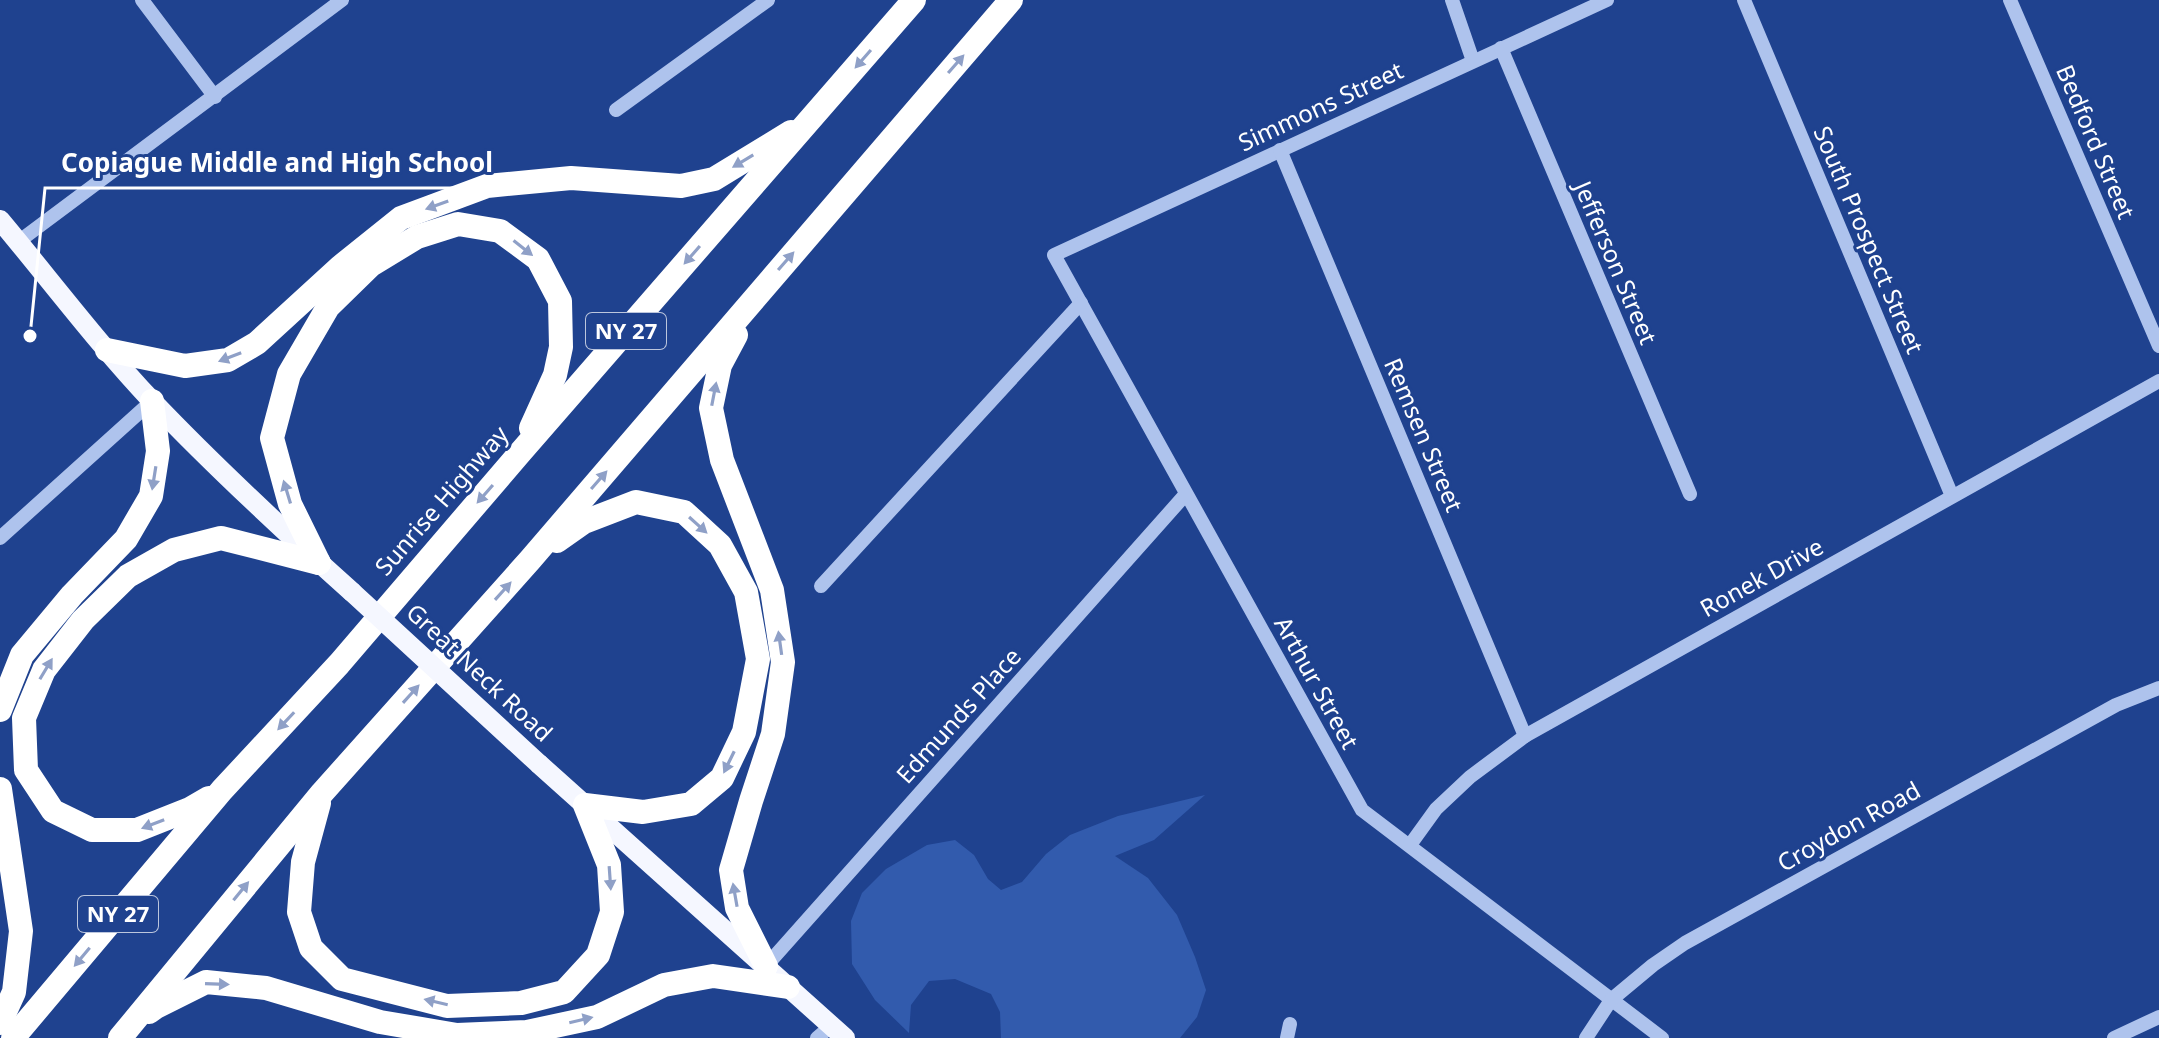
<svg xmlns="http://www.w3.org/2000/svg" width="2159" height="1038" font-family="'Noto Sans',sans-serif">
  <rect width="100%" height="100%" fill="#1f428f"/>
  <path fill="#325bad" d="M 1205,795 L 1154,840 L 1115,856 L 1148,878 L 1177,915 L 1195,957 L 1206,990 L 1197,1017 L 1180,1038 L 1001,1038 L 1000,1012 L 991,994 L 955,979 L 929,981 L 911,1005 L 909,1033 L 875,1000 L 852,964 L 851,921 L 862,893 L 886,869 L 927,845 L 955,840 L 974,855 L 988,879 L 1001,890 L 1022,882 L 1046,854 L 1070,835 L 1118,816 Z"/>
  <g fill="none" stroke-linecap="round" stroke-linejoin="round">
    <g stroke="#aec3ed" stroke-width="14">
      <path d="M 142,0 L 215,97"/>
      <path d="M 1452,0 L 1473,61"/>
      <path d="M 1607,0 L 1054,255 L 1362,810 L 1662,1038"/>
      <path d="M 1744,0 L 1952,496"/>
      <path d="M 2010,0 L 2159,346"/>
      <path d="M 1501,48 L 1690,494"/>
      <path d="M 616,110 L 768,0"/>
      <path d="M 1280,150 L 1525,736"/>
      <path d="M 18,242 L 342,0"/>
      <path d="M 0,538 L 152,401"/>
      <path d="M 821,586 L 1081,303"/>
      <path d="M 1410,845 L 1436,809 L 1470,777 L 1525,736 L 2159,381"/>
      <path d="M 766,966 L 1185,495"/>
      <path d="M 817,1038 L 831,1026"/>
      <path d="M 1287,1038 L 1290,1024"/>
      <path d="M 1586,1038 L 1611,1000 L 1653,965 L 1685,943 L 2116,705 L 2159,688"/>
      <path d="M 2114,1038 L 2159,1017"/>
    </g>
    <g stroke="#f5f7ff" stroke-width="20">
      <path d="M 0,220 C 51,281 99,345 153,402 C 217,469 284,531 352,592"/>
      <path d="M 539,764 L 845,1038"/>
    </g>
    <g stroke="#fff" stroke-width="24">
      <path d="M 736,335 L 720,365 L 711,408 L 722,460 L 772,590 L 783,662 L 773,734 L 751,801 L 731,870 L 737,908 L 766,966"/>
      <path d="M 107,350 L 185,366 L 228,360 L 257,343 L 340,267 L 401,218 L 487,186 L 571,178 L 681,186 L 714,179 L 791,132"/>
      <path d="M 319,563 L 290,504 L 272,438 L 289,374 L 328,307 L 371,265 L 417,237 L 458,224 L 500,231 L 538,259 L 560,301 L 561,347 L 555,375 L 531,428"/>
      <path d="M 0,710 L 22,655 L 72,595 L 126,539 L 151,496 L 158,451 L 152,401"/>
      <path d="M 0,789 L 21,931 L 14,992 L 0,1023"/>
      <path d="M 209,798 L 190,809 L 137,830 L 92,830 L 53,811 L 26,770 L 24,718 L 44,670 L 83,620 L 128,576 L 174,550 L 221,538 L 319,563"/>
      <path d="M 319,803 L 303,862 L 299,912 L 311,948 L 342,979 L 447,1006 L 521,1003 L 564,992 L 598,955 L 612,912 L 609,865 L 585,805 L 643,812 L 691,804 L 722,778 L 744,732 L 758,659 L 746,592 L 720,545 L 684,512 L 636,502 L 584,522 L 557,541"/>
      <path d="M 149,1012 L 156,1007 L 206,982 L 266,988 L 380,1022 L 457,1035 L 527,1032 L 597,1017 L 664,985 L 713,976 L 788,987"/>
      <path d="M 13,1038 L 222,790 L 339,664 L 519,454 L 914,0"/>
      <path d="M 120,1038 L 322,793 L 530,560 L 1011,0"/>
    </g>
    <path stroke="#f5f7ff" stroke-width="20" d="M 352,592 L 539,764"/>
  </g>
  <defs><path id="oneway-solid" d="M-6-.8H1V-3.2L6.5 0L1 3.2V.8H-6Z" transform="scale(2)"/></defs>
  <g fill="#8fa0c7">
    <use href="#oneway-solid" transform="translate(863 59) rotate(131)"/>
    <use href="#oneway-solid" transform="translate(956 64) rotate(-49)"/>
    <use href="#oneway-solid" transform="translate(743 161) rotate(149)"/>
    <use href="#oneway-solid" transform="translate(437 205) rotate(160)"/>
    <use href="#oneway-solid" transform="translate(523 248) rotate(38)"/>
    <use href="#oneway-solid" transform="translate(692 255) rotate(131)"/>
    <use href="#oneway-solid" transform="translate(786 261) rotate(-49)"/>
    <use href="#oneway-solid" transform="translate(230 357) rotate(159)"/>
    <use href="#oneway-solid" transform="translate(714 394) rotate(-79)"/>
    <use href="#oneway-solid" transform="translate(154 478) rotate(99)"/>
    <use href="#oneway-solid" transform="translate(599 480) rotate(-49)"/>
    <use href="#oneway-solid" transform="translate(287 492) rotate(-107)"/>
    <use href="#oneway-solid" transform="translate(485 494) rotate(131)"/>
    <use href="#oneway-solid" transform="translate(698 525) rotate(42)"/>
    <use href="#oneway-solid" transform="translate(503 591) rotate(-48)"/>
    <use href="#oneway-solid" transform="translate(780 643) rotate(-98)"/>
    <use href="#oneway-solid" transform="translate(46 669) rotate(-59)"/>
    <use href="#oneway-solid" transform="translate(411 694) rotate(-48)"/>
    <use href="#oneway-solid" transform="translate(286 721) rotate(133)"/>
    <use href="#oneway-solid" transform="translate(729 762) rotate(116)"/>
    <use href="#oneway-solid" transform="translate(153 824) rotate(159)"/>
    <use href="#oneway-solid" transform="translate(610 878) rotate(86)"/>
    <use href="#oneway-solid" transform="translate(241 891) rotate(-51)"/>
    <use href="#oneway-solid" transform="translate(735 895) rotate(-100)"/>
    <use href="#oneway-solid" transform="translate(82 957) rotate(130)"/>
    <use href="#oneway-solid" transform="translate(217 984) rotate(2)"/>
    <use href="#oneway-solid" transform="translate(436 1002) rotate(-167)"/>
    <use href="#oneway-solid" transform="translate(581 1020) rotate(-13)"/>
  </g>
  <g text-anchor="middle" stroke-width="6" stroke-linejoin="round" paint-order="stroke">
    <g fill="#1f428f" stroke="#bcc6dd" stroke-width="2">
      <rect x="586" y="313" width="80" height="36" rx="6"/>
      <rect x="78" y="896" width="80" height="36" rx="6"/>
    </g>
    <g font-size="22" font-weight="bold" fill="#fff">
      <text x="626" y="339">NY 27</text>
      <text x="118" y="922">NY 27</text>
    </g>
    <g font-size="24" fill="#fff" stroke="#1f428f">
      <text transform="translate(1321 107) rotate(-25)" y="8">Simmons Street</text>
      <text transform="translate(2095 142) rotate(67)" y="8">Bedford Street</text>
      <text transform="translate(1868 240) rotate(67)" y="8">South Prospect Street</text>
      <text transform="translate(1615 263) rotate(67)" y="8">Jefferson Street</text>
      <text transform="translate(1423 435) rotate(67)" y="8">Remsen Street</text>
      <text transform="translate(442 501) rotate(-49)" y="8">Sunrise Highway</text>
      <text transform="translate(1762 578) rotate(-29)" y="8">Ronek Drive</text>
      <text transform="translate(479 673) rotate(43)" y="8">Great Neck Road</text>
      <text transform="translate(1316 683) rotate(61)" y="8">Arthur Street</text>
      <text transform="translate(959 716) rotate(-48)" y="8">Edmunds Place</text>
      <text transform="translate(1849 827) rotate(-29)" y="8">Croydon Road</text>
    </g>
  </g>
  <path fill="none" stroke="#fff" stroke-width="3" d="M30 336L45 188H509"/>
  <circle fill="#fff" stroke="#1f428f" stroke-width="3" cx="30" cy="336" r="8"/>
  <g font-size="26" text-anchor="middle" font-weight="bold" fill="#fff" stroke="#1f428f" stroke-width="6" stroke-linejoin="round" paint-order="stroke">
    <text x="277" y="172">Copiague Middle and High School</text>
  </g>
</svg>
